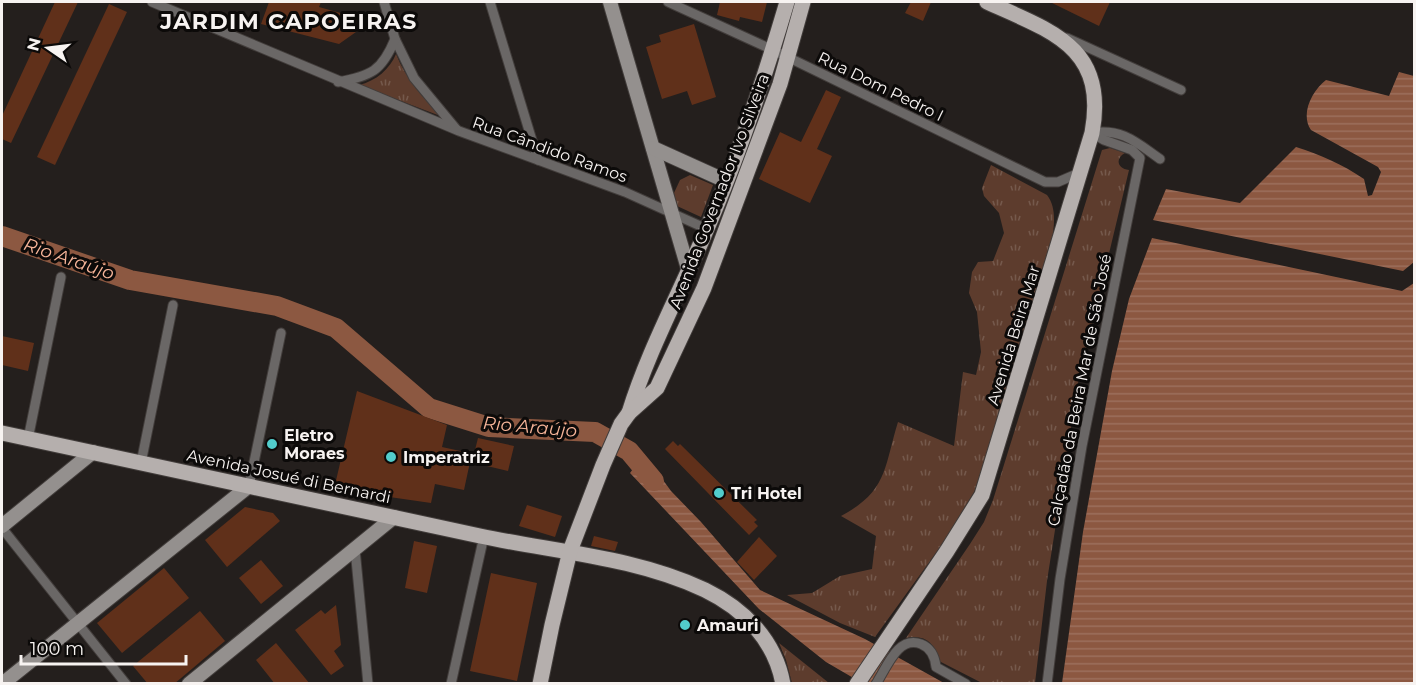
<svg xmlns="http://www.w3.org/2000/svg" width="1416" height="685" font-family="Montserrat,sans-serif">
  <defs>
    <pattern id="grass-tufts" width="24" height="20" patternUnits="userSpaceOnUse" patternTransform="scale(1.5)"><rect width="24" height="20" fill="#5d3c2d"/><path d="M3 7l-1-3M5 7V3M7 7l1-3M15 17l-1-3M17 17v-4M19 17l1-3" fill="none" stroke="#75594c"/></pattern>
    <pattern id="water-rules" width="6" height="5" patternUnits="userSpaceOnUse" patternTransform="scale(1.5)"><rect width="6" height="5" fill="#8c5841"/><path d="M0 2.5h6" fill="none" stroke="#9d705d"/></pattern>
  </defs>
  <rect width="100%" height="100%" fill="#241f1d"/>
  <g fill="url(#grass-tufts)">
    <path d="M 396,54 C 406,79 423,99 443,117 L 359,85 C 376,81 390,69 396,54 Z"/>
    <path d="M 1110,148 L 1125,153 C 1115,158 1117,169 1129,170 L 1078,383 L 1047,581 L 1035,683 L 982,683 L 939,661 C 936,643 924,634 906,638 L 970,544 L 984,522 L 993,500 L 1102,150 Z"/>
    <path d="M 991,165 L 1047,195 C 1057,208 1054,226 1052,241 L 987,457 L 974,492 L 943,543 L 875,637 L 840,623 L 787,595 L 812,593 L 840,576 L 872,569 L 876,536 L 841,516 C 888,491 884,467 898,422 L 954,446 L 963,372 L 976,375 L 981,352 L 977,312 L 969,293 L 972,272 L 978,262 L 993,261 L 1004,233 L 999,213 L 984,196 L 982,188 Z"/>
    <path d="M 690,175 L 713,185 L 701,217 L 677,206 L 674,193 L 680,180 Z"/>
    <path d="M 779,643 L 829,683 L 792,683 L 786,660 Z"/>
  </g>
  <g fill="url(#water-rules)">
    <path d="M 1399,72 L 1414,76 L 1414,262 L 1403,271 L 1153,220 L 1166,189 L 1240,203 L 1296,147 C 1321,155 1342,164 1364,179 L 1368,196 L 1372,195 L 1381,172 L 1378,167 L 1311,130 C 1300,114 1312,91 1326,80 L 1389,96 Z"/>
    <path d="M 1152,238 L 1402,291 L 1414,283 L 1414,683 L 1062,683 L 1083,532 L 1112,371 L 1129,299 Z"/>
    <path d="M 644,454 L 671,491 L 701,522 L 760,590 L 865,639 L 944,683 L 862,683 L 826,662 L 759,609 L 630,473 Z"/>
  </g>
  <g fill="none" stroke-linecap="round" stroke-linejoin="round">
    <path stroke="#8c5841" stroke-width="20" d="M 2,236 L 130,280 L 277,306 L 336,328 L 429,408 L 489,427 L 595,432 L 629,451 L 654,481"/>
  </g>
  <g fill="#60301a">
    <path d="M 55,2 L 78,2 L 11,143 L 2,139 L 2,116 Z"/>
    <path d="M 269,2 L 321,2 L 319,7 L 362,19 L 356,32 L 339,44 L 261,24 Z"/>
    <path d="M 720,2 L 767,2 L 762,22 L 740,17 L 739,21 L 717,15 Z"/>
    <path d="M 911,2 L 931,2 L 923,21 L 905,13 Z"/>
    <path d="M 1050,2 L 1110,2 L 1099,26 Z"/>
    <path d="M 109,4 L 127,12 L 55,165 L 37,157 Z"/>
    <path d="M 694,24 L 716,97 L 692,105 L 687,91 L 662,99 L 646,47 L 661,42 L 659,35 Z"/>
    <path d="M 826,90 L 841,97 L 817,149 L 832,156 L 810,203 L 759,179 L 780,132 L 801,142 Z"/>
    <path d="M 2,336 L 34,343 L 28,371 L 2,365 Z"/>
    <path d="M 357,391 L 447,425 L 442,447 L 474,454 L 478,438 L 514,446 L 508,471 L 470,462 L 464,490 L 435,484 L 431,503 L 334,489 Z"/>
    <path d="M 673,441 L 678,446 L 680,444 L 757,520 L 754,522 L 758,526 L 749,535 L 665,449 Z"/>
    <path d="M 527,505 L 562,516 L 555,537 L 519,526 Z"/>
    <path d="M 245,507 L 273,513 L 280,521 L 227,567 L 205,540 Z"/>
    <path d="M 594,536 L 618,542 L 615,551 L 591,546 Z"/>
    <path d="M 759,537 L 777,556 L 754,580 L 737,562 Z"/>
    <path d="M 414,541 L 437,546 L 427,593 L 405,588 Z"/>
    <path d="M 261,560 L 283,586 L 261,604 L 239,578 Z"/>
    <path d="M 164,568 L 189,598 L 122,653 L 97,623 Z"/>
    <path d="M 491,573 L 537,583 L 517,681 L 470,671 Z"/>
    <path d="M 336,605 L 341,645 L 334,651 L 344,666 L 331,675 L 295,630 L 321,610 L 325,614 Z"/>
    <path d="M 200,611 L 225,641 L 174,684 L 148,684 L 133,666 Z"/>
    <path d="M 276,643 L 310,684 L 275,684 L 256,660 Z"/>
  </g>
  <g fill="none" stroke-linecap="round" stroke-linejoin="round">
    <defs>
      <g id="street">
        <path d="M 152,2 L 459,131 L 625,192 L 707,229"/>
        <path d="M 384,2 L 395,39 L 414,78 L 457,130"/>
        <path d="M 490,2 L 538,160"/>
        <path d="M 668,2 L 773,50 L 1045,182 L 1058,182 L 1079,173"/>
        <path d="M 1067,38 L 1181,90"/>
        <path d="M 338,82 C 371,76 382,71 395,39"/>
        <path d="M 1092,133 C 1122,128 1137,143 1160,159"/>
        <path d="M 28,439 L 61,277"/>
        <path d="M 141,463 L 173,305"/>
        <path d="M 249,486 L 281,333"/>
        <path d="M 2,528 L 126,684"/>
        <path d="M 355,549 L 368,684"/>
        <path d="M 451,684 L 484,536"/>
        <path d="M 876,684 C 887,667 898,635 921,644 C 931,648 935,657 936,667 L 966,684"/>
        <path d="M 1047,684 L 1060,579 L 1082,446 L 1140,158 L 1132,150 L 1104,140 L 1092,133"/>
      </g>
      <g id="secondary">
        <path d="M 610,2 L 689,272"/>
        <path d="M 653,148 L 726,181"/>
        <path d="M 2,526 L 93,452"/>
        <path d="M 2,684 L 249,486"/>
        <path d="M 189,684 L 394,517"/>
      </g>
      <g id="primary">
        <path d="M 629,413 C 648,351 680,293 705,233 C 738,158 764,80 787,2"/>
        <path d="M 2,433 C 161,467 321,502 480,536 C 555,552 635,557 705,590 C 744,609 775,640 783,684"/>
        <path d="M 540,684 L 552,625 L 570,551 L 603,465 L 621,424 L 629,413 L 657,388 L 704,288 L 780,84 L 803,2"/>
        <path d="M 857,684 L 947,551 L 982,495 L 1092,133 C 1108,47 1051,31 987,2"/>
      </g>
    </defs>
    <use href="#street" stroke="#423d3b" stroke-width="11"/>
    <use href="#secondary" stroke="#423d3b" stroke-width="16"/>
    <use href="#primary" stroke="#423d3b" stroke-width="17"/>
    <use href="#street" stroke="#6a6766" stroke-width="9"/>
    <use href="#secondary" stroke="#94908e" stroke-width="14"/>
    <use href="#primary" stroke="#b5afad" stroke-width="15"/>
  </g>
  <g fill="#52cdcc" stroke="#0c0a09" stroke-width="2">
    <circle cx="272" cy="444" r="6"/>
    <circle cx="391" cy="457" r="6"/>
    <circle cx="719" cy="493" r="6"/>
    <circle cx="685" cy="625" r="6"/>
  </g>
  <g text-anchor="middle" stroke-width="6" stroke-linejoin="round" paint-order="stroke">
    <g font-size="16" fill="#f7f3f1" stroke="#0c0a09">
      <text transform="translate(881 86) rotate(26)" y="6">Rua Dom Pedro I</text>
      <text transform="translate(550 149) rotate(20)" y="6">Rua Cândido Ramos</text>
      <text transform="translate(719 191) rotate(-69)" y="6">Avenida Governador Ivo Silveira</text>
      <text transform="translate(1013 335) rotate(-73)" y="6">Avenida Beira Mar</text>
      <text transform="translate(1079 390) rotate(-79)" y="6">Calçadão da Beira Mar de São José</text>
      <text transform="translate(289 476) rotate(12)" y="6">Avenida Josué di Bernardi</text>
    </g>
    <g font-size="16" font-weight="bold" fill="#f7f3f1" stroke="#0c0a09" text-anchor="start">
      <text x="284" y="441">Eletro<tspan x="284" dy="18">Moraes</tspan></text>
      <text x="403" y="463">Imperatriz</text>
      <text x="731" y="499">Tri Hotel</text>
      <text x="697" y="631">Amauri</text>
    </g>
    <g font-size="18" font-style="italic" fill="#f7b599" stroke="#0c0a09">
      <text transform="translate(69 259) rotate(19)" y="6">Rio Araújo</text>
      <text transform="translate(530 427) rotate(5)" y="6">Rio Araújo</text>
    </g>
    <g font-size="22" font-weight="bold" letter-spacing="1.5" fill="#f7f3f1" stroke="#0c0a09">
      <text x="289" y="29">JARDIM CAPOEIRAS</text>
    </g>
  </g>
  <rect width="1416" height="685" fill="none" stroke="#f7f3f1" stroke-width="6"/>
  <g transform="translate(48 48) rotate(284)" stroke="#0c0a09" stroke-width="4.5" paint-order="stroke">
  <path d="M0-4.5L10 22L0 15L-10 22Z" fill="#f7f3f1"/>
  <text y="-9" font-size="16" font-weight="bold" text-anchor="middle" fill="#f7f3f1">N</text>
  </g>
  <path d="M21 655v9h165v-9" fill="none" stroke="#f7f3f1" stroke-width="3"/>
  <text x="30" y="655" font-size="18" fill="#f7f3f1" stroke="#0c0a09" stroke-width="4.5" paint-order="stroke">100 m</text>
</svg>
